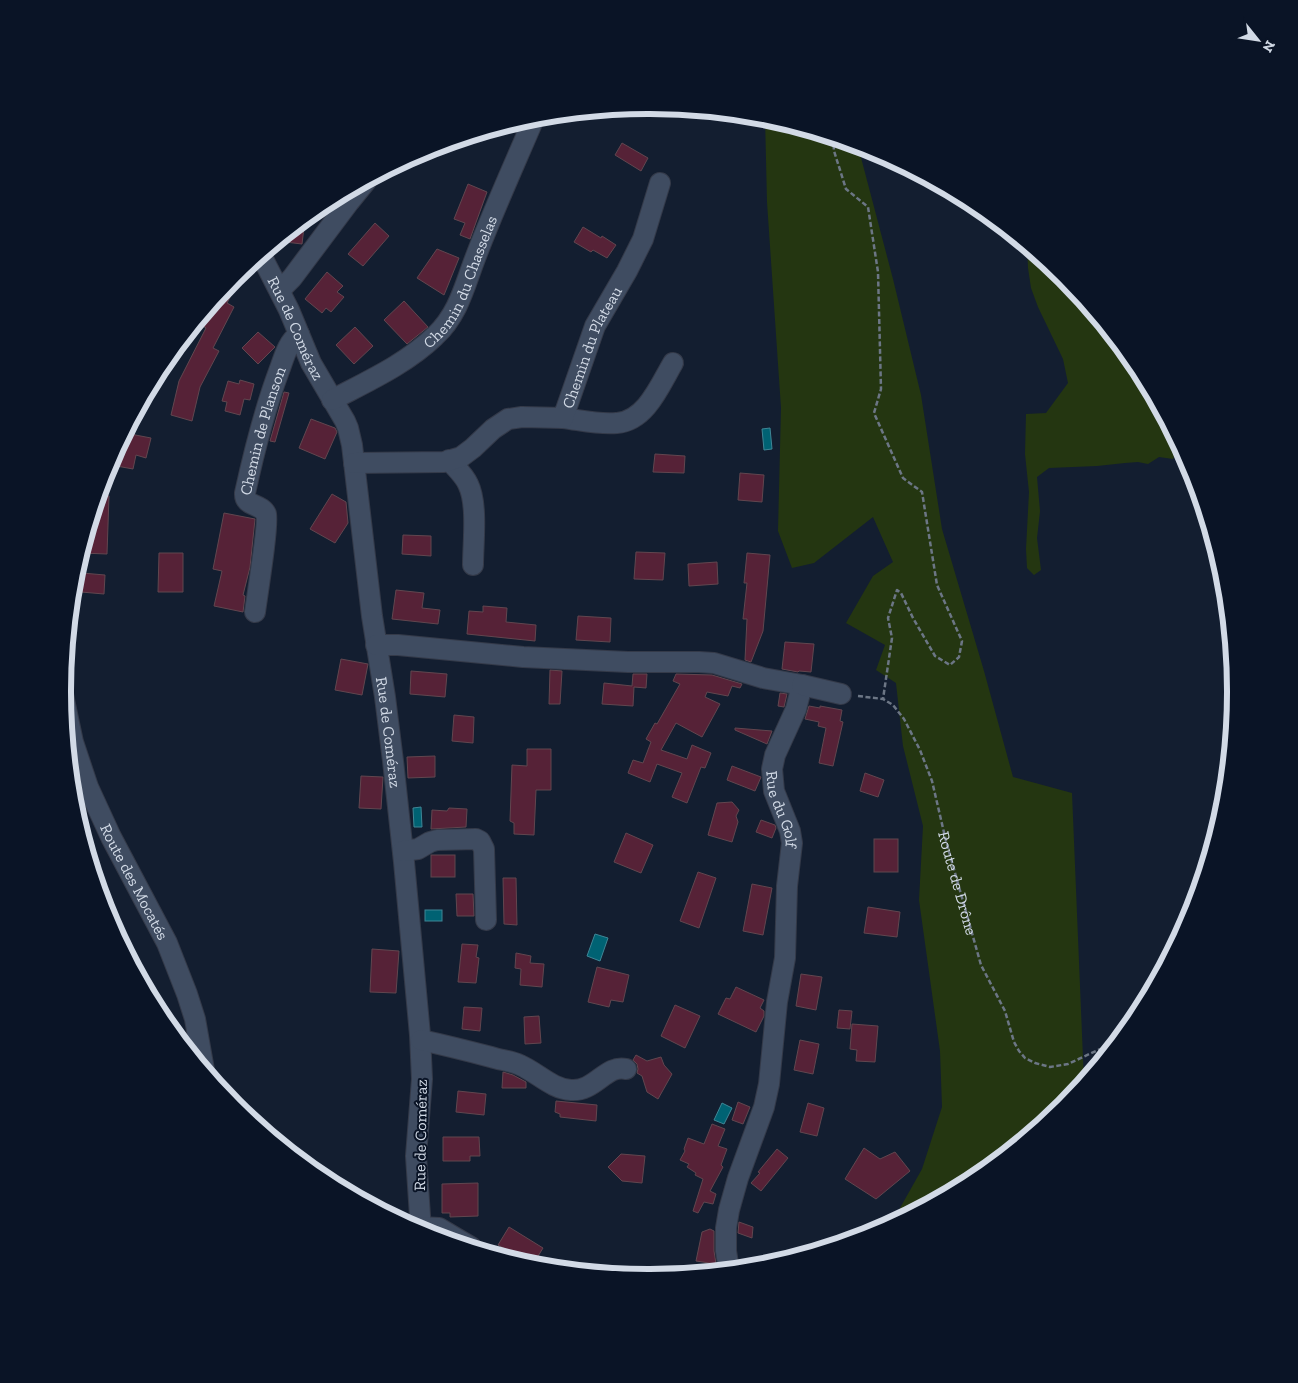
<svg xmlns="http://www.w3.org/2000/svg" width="1298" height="1383" font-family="'Zilla Slab',serif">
  <rect width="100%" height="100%" fill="#131e30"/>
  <g fill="#243611">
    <path d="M 765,117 L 860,146 L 859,150 L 893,279 L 921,395 L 942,529 L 984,671 L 1013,777 L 1072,793 L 1084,1082 L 1064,1106 L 975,1179 L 891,1224 L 922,1169 L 942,1107 L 940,1051 L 919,900 L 923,826 L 903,746 L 896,683 L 876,670 L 885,645 L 846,623 L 873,576 L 893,562 L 873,517 L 814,563 L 792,568 L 778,531 L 781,408 L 767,202 Z"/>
    <path d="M 1027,246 L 1064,277 L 1137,366 L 1179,445 L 1173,459 L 1159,457 L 1148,464 L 1138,462 L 1125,463 L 1097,466 L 1049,468 L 1037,477 L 1040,511 L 1037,538 L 1041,570 L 1034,575 L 1027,568 L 1026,549 L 1029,492 L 1025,454 L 1026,414 L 1046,413 L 1068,383 L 1063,359 L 1038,307 L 1031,288 L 1028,268 Z"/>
    <path d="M 1231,664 L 1233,666 L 1235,692 L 1232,727 Z"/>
  </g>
  <g fill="#006273" stroke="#3f8696">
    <path d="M 770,428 L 772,449 L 764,450 L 762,429 Z"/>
    <path d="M 421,807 L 422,827 L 414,827 L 413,808 Z"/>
    <rect x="425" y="910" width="17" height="11"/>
    <path d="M 595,934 L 608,938 L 600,961 L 587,956 Z"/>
    <path d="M 722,1103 L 732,1108 L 724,1124 L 714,1120 Z"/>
  </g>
  <g fill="#562237" stroke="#61464f">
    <path d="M 622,143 L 648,158 L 641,171 L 615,155 Z"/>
    <path d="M 468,184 L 487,192 L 470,239 L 460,235 L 465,223 L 454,219 Z"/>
    <path d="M 305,219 L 302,244 L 277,241 L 294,228 Z"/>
    <path d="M 375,223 L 389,236 L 363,266 L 348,254 Z"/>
    <path d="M 583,227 L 601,238 L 602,236 L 616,245 L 607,258 L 593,250 L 591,252 L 574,242 Z"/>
    <path d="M 437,249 L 459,258 L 444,295 L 417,278 Z"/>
    <path d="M 327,272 L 343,286 L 337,292 L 344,297 L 331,312 L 326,308 L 322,313 L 305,299 Z"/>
    <path d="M 236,276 L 240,278 L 227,303 L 234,307 L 213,348 L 219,351 L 200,387 L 192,421 L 171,415 L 179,381 L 206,328 L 200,324 L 208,308 Z"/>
    <path d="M 404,301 L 428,327 L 407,344 L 384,320 Z"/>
    <path d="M 355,327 L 373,346 L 354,364 L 336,345 Z"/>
    <path d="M 258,332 L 275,347 L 258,364 L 242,348 Z"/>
    <path d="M 240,380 L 254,384 L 250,400 L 244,399 L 240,415 L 225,411 L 227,402 L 222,401 L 228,381 L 239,384 Z"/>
    <path d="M 284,392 L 289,393 L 275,442 L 270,441 Z"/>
    <path d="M 311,419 L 335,428 L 337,432 L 325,459 L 299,448 Z"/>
    <path d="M 125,433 L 151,438 L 146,458 L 136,455 L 133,469 L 111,465 L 113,456 Z"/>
    <path d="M 655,454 L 685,456 L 684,473 L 653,472 Z"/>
    <path d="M 740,473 L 764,475 L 762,502 L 738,500 Z"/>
    <path d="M 332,494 L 346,502 L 348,523 L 335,543 L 310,529 Z"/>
    <path d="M 98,496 L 109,496 L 107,554 L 81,553 Z"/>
    <path d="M 224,513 L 255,519 L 250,567 L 243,595 L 245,596 L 243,612 L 214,606 L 222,571 L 213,569 Z"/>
    <path d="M 403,535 L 431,536 L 431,556 L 402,554 Z"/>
    <path d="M 636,552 L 665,553 L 663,580 L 634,579 Z"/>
    <path d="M 159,553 L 183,553 L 183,592 L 158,592 Z"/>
    <path d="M 747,553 L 770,555 L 763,631 L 751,662 L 745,660 L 747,619 L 743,619 L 747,583 L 744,583 Z"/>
    <path d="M 717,562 L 718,584 L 689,586 L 688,564 Z"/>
    <path d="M 82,573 L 105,575 L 104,594 L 81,592 Z"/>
    <path d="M 396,590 L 424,593 L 422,608 L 440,610 L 438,624 L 392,619 Z"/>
    <path d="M 483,606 L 507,608 L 506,622 L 536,625 L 535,641 L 467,634 L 469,611 L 483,612 Z"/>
    <path d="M 578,616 L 611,618 L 610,642 L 576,640 Z"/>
    <path d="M 785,642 L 814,644 L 811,672 L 799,671 L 798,672 L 782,669 Z"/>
    <path d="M 341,659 L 368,664 L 362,695 L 335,690 Z"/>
    <path d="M 550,670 L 562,671 L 560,704 L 549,704 Z"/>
    <path d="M 411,671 L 447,674 L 445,697 L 410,694 Z"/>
    <path d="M 633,674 L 647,674 L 646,688 L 634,687 L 633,706 L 602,704 L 604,683 L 632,686 Z"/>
    <path d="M 676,674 L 712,675 L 742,684 L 740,688 L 732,686 L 728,696 L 707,692 L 705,697 L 720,704 L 702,737 L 676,723 L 661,750 L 687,759 L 692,745 L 711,753 L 705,768 L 701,767 L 687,803 L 672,797 L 682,773 L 657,764 L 650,782 L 628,773 L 633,760 L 643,763 L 651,742 L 646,739 L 655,723 L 657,724 L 680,684 L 673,681 Z"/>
    <path d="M 780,693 L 787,694 L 784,707 L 778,706 Z"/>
    <path d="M 809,706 L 820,708 L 820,706 L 842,710 L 840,721 L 843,722 L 833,766 L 819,763 L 826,728 L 818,726 L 819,722 L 805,719 Z"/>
    <path d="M 454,715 L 474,717 L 473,743 L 452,741 Z"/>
    <path d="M 735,728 L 772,731 L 767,744 L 735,730 Z"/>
    <path d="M 527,749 L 551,749 L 551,790 L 536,790 L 534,835 L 514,834 L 514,823 L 510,821 L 512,765 L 527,766 Z"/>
    <path d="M 435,756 L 435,777 L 408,778 L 407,757 Z"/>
    <path d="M 732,766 L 761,777 L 755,791 L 727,780 Z"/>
    <path d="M 865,773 L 884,780 L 878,797 L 860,791 Z"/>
    <path d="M 361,776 L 383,777 L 381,809 L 359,808 Z"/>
    <path d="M 732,802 L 739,810 L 736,816 L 738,822 L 732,842 L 708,835 L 717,803 Z"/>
    <path d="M 449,808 L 467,809 L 466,827 L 431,829 L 432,810 L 447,811 Z"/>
    <path d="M 761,820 L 775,825 L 776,828 L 772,838 L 756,832 Z"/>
    <path d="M 626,833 L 653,845 L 641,873 L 614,862 Z"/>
    <rect x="874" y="839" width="24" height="33"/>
    <rect x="431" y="855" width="24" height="22"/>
    <path d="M 698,872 L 716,878 L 699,928 L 680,921 Z"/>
    <path d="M 503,878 L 516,878 L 517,925 L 504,924 Z"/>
    <path d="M 752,884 L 772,888 L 763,935 L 743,931 Z"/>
    <path d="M 456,894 L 473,894 L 474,916 L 457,916 Z"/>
    <path d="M 868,907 L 900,912 L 897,937 L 864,933 Z"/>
    <path d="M 462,944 L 478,945 L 476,957 L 479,958 L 476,983 L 458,982 Z"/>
    <path d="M 372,949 L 399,951 L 396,993 L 370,992 Z"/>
    <path d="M 516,953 L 531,956 L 530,963 L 544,964 L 542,987 L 520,985 L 521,969 L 515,968 Z"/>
    <path d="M 597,967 L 629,975 L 623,1002 L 611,1000 L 609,1007 L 588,1002 Z"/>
    <path d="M 801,974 L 822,977 L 816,1010 L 796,1006 Z"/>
    <path d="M 736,987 L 764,1000 L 760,1008 L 764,1011 L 764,1016 L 756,1032 L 718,1014 L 726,998 L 730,999 Z"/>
    <path d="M 675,1005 L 700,1016 L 685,1048 L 661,1036 Z"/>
    <path d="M 464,1007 L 482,1008 L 480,1031 L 462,1029 Z"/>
    <path d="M 839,1010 L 852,1011 L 850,1029 L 837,1028 Z"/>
    <path d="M 539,1016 L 541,1043 L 525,1044 L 524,1017 Z"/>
    <path d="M 852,1024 L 878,1026 L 875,1062 L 856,1061 L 857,1050 L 850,1049 Z"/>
    <path d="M 800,1040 L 819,1044 L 813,1074 L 794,1070 Z"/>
    <path d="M 636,1055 L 647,1061 L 661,1057 L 664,1065 L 672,1074 L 658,1099 L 647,1092 L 642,1076 L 637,1073 L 638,1069 L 637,1064 L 633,1060 Z"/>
    <path d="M 503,1072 L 513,1075 L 526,1082 L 526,1088 L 502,1088 Z"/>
    <path d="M 458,1091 L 486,1094 L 484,1115 L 456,1112 Z"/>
    <path d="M 556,1101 L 597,1105 L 596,1121 L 560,1117 L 560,1114 L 555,1112 Z"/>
    <path d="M 738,1102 L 750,1107 L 743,1124 L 732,1120 Z"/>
    <path d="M 808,1103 L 824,1108 L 817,1136 L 800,1132 Z"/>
    <path d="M 712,1124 L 725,1129 L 718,1146 L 727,1149 L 721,1165 L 723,1167 L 710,1191 L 716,1194 L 713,1204 L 704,1202 L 698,1213 L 693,1211 L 703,1179 L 695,1175 L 696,1173 L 687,1167 L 689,1164 L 680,1160 L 685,1151 L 684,1149 L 688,1138 L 704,1144 Z"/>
    <path d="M 443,1137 L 479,1137 L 480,1156 L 470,1156 L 470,1161 L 443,1161 Z"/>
    <path d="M 864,1148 L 880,1159 L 895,1152 L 910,1171 L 876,1199 L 845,1179 Z"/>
    <path d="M 777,1149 L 788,1158 L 761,1191 L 751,1183 L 760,1173 L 758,1172 Z"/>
    <path d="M 621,1154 L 645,1156 L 642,1183 L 622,1181 L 608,1167 Z"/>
    <path d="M 478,1183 L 478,1216 L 450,1217 L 450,1213 L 442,1213 L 442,1184 Z"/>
    <path d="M 739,1222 L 753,1227 L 752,1238 L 738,1233 Z"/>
    <path d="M 509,1227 L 543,1248 L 532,1266 L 523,1263 L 509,1254 L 511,1252 L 498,1245 Z"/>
    <path d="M 710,1229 L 714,1231 L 714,1251 L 716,1264 L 696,1261 L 702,1232 Z"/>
  </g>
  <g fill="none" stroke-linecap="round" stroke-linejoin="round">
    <defs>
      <g id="minor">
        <path id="s2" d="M 261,255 L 289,310 L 311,363 L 345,421 L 348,428 L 352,445 L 372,616 L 385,697 L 393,761 L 404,862 L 420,1035 L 422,1079 L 416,1156 L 421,1231"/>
        <path d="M 280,290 L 292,278 L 349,202 L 366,181"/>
        <path id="s3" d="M 332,400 C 368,381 406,364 435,336 C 459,314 465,284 476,256 C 494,209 515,163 535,116"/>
        <path d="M 563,418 C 580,420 599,425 617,423 C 646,421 660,385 673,363"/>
        <path d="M 449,460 C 456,468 464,475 468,484 C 478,504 473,543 473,565"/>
        <path id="s4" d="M 354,463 L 444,462 L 461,457 L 473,448 L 493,429 L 508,419 L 522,417 L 563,418 L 595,326 L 627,271 L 643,239 L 660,183"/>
        <path id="s5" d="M 255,612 C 257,597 269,522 266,514 C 261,503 244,507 245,493 C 254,452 264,411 279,371 C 284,358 287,343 299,334"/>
        <path id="s6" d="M 376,645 L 398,645 L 523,657 L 628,662 L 699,662 L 714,663 L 763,678 L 802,685 L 796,709 L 775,755 L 772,769 L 774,791 L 790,831 L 792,843 L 787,886 L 785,958 L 777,1002 L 769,1084 L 764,1107 L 738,1178 L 729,1210 L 726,1228 L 726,1251 L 729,1270"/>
        <path d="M 802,685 L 841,694"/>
        <path id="s7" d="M 63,695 L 73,742 L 88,787 L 111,837 L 167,943 L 187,994 L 195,1019 L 204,1070"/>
        <path d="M 403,851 L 418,849 L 430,842 L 437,840 L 476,839 L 480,841 L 484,849 L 486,920"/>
        <path d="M 421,1040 C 444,1045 468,1051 491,1057 C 500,1060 512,1061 520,1065 C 538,1073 552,1089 571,1090 C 595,1092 606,1064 626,1069"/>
        <path d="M 420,1227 L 439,1228 L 471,1247"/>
      </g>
    </defs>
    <use href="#minor" stroke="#343a49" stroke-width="22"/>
    <g stroke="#6c7685" stroke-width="2.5" stroke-dasharray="5 2.5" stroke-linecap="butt">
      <path d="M 833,137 L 834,151 L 846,189 L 868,207 L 878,272 L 881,389 L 874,413 L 903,478 L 922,492 L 937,585 L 962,641 L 959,657 L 950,665 L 935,656 L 913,618 L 901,593 L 897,590 L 888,618 L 892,638 L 883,699"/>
      <path id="s1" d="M 858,696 L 883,699 L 893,705 L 904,719 L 920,750 L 932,781 L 946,841 L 981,965 L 1005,1011 L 1014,1042 L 1019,1051 L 1025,1058 L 1035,1063 L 1050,1067 L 1068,1064 L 1098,1050 L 1114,1045"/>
    </g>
    <use href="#minor" stroke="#3f4c61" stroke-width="20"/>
  </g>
  <g text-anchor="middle" stroke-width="4" stroke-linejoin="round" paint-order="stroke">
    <g font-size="16" fill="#d2dae6" stroke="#0a1426">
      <text dy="6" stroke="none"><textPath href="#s3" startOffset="182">Chemin du Chasselas</textPath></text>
      <text dy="6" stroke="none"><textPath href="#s2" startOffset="81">Rue de Coméraz</textPath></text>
      <text dy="6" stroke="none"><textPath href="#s4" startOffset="300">Chemin du Plateau</textPath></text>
      <text dy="6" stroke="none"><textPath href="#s5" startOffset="195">Chemin de Planson</textPath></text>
      <text dy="6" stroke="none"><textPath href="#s2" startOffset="501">Rue de Coméraz</textPath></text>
      <text dy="6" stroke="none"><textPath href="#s6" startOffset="561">Rue du Golf</textPath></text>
      <text dy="6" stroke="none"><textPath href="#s7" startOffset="201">Route des Mocatés</textPath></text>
      <text dy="6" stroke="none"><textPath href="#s1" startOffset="228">Route de Drône</textPath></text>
      <text transform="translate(420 1135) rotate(-89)" y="6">Rue de Coméraz</text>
    </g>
  </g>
  <path d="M0 0H1298V1383H0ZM648 114H650A577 577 0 0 1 1227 691V692A577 577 0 0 1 650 1269H648A577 577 0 0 1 71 692V691A577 577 0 0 1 648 114Z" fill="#0a1426" fill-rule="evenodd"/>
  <path fill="none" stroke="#d2dae6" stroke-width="6" d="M648 114H650A577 577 0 0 1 1227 691V692A577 577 0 0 1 650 1269H648A577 577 0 0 1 71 692V691A577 577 0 0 1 648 114Z"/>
  <g transform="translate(1258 40) rotate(120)" stroke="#0a1426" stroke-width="4" paint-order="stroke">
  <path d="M0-4L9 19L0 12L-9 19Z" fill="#d2dae6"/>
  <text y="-8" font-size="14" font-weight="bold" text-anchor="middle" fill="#d2dae6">N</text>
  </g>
</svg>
